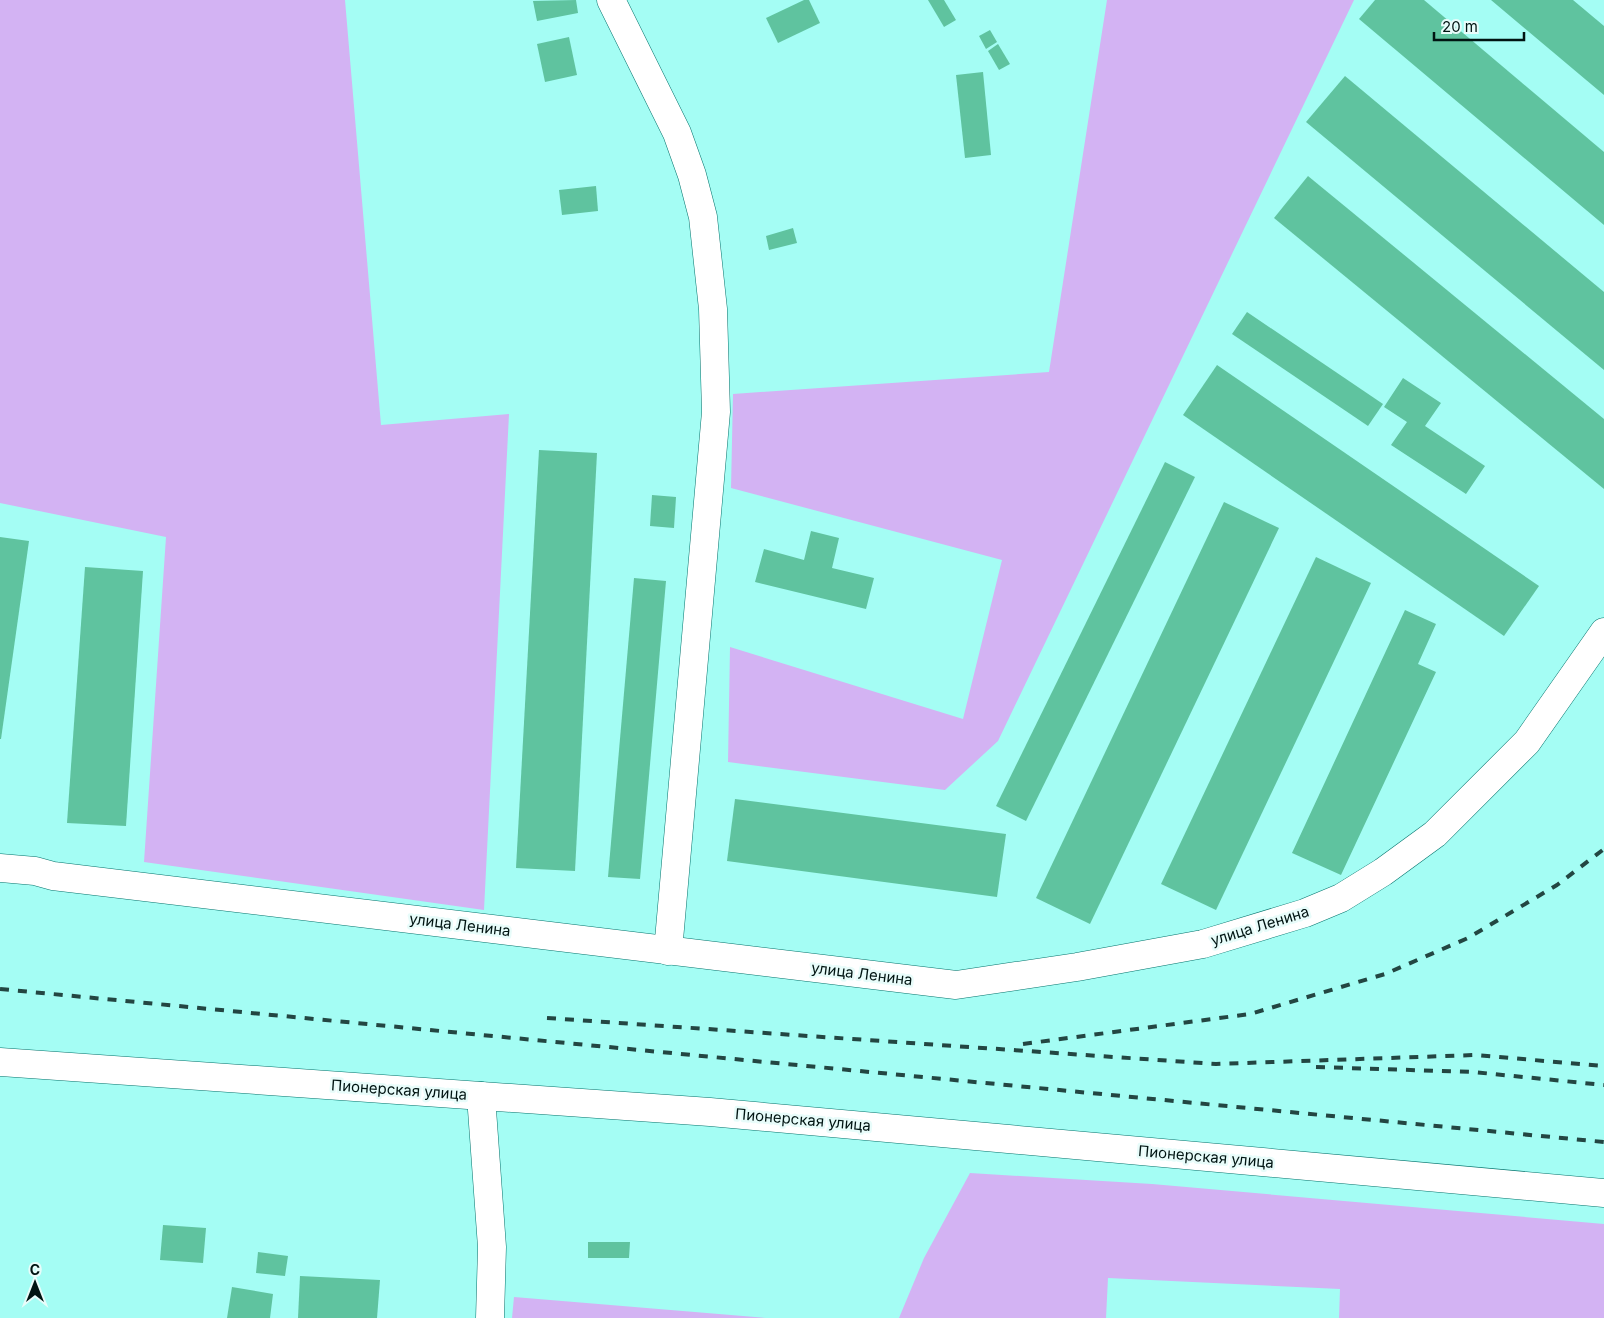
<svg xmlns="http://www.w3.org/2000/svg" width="1604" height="1318" font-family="Inter,sans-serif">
  <rect width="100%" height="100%" fill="#a4fdf4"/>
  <g fill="#d3b3f3">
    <path d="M 0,0 L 345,0 L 381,425 L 509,414 L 484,910 L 144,862 L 166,537 L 0,503 Z"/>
    <path d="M 1107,0 L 1354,0 L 998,741 L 945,790 L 728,762 L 730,647 L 963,719 L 1002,560 L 731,488 L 733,394 L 1049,372 Z"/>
    <path d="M 970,1173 L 1152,1184 L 1604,1224 L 1604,1318 L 1339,1318 L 1340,1289 L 1108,1278 L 1106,1318 L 899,1318 L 924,1258 Z"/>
    <path d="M 514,1297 L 766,1318 L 512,1318 Z"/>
  </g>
  <g fill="#5fc39f">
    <path d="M 576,0 L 578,13 L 537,21 L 533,1 Z"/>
    <path d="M 804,0 L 809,0 L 820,23 L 778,43 L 766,18 Z"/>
    <path d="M 928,0 L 944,0 L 956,20 L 944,27 Z"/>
    <path d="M 1375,0 L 1424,0 L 1604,152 L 1604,225 L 1359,19 Z"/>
    <path d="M 1491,0 L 1573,0 L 1604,26 L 1604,95 Z"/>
    <path d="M 990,30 L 997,42 L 986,49 L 979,36 Z"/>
    <path d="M 569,37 L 577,75 L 545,82 L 537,44 Z"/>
    <path d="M 998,44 L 1010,64 L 999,70 L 988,51 Z"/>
    <path d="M 983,72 L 991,155 L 965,158 L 956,75 Z"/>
    <path d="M 1345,76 L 1604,292 L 1604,370 L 1306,122 Z"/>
    <path d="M 1308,176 L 1604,419 L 1604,489 L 1274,218 Z"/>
    <path d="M 596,186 L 598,211 L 562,215 L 559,190 Z"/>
    <path d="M 793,228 L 797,243 L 769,250 L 766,236 Z"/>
    <path d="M 1247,312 L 1383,404 L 1368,426 L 1232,334 Z"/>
    <path d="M 1217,365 L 1539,586 L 1504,636 L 1183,415 Z"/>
    <path d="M 1403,378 L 1441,403 L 1425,426 L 1485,466 L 1466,494 L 1391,445 L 1407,422 L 1384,407 Z"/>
    <path d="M 539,450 L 597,453 L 575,871 L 516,868 Z"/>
    <path d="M 1165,462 L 1195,477 L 1026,821 L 996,806 Z"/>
    <path d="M 652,495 L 676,497 L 674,528 L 650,526 Z"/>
    <path d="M 1224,502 L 1279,528 L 1090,924 L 1036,898 Z"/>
    <path d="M 811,531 L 839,538 L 832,568 L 874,578 L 866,609 L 755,582 L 764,549 L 804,560 Z"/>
    <path d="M 0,537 L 29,541 L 1,739 L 0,739 Z"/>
    <path d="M 1316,557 L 1371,583 L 1216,910 L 1161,884 Z"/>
    <path d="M 85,567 L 143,571 L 126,826 L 67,823 Z"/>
    <path d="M 634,578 L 666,581 L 640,879 L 608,877 Z"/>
    <path d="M 1405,610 L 1436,624 L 1418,664 L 1436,672 L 1341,875 L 1292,853 Z"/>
    <path d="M 735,799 L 1006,834 L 997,897 L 727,861 Z"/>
    <path d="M 163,1225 L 206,1228 L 203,1263 L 160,1260 Z"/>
    <path d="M 588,1242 L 630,1242 L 629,1258 L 588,1258 Z"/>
    <path d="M 258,1252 L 288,1256 L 285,1276 L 256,1273 Z"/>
    <path d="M 300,1276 L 380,1280 L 377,1318 L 298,1318 Z"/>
    <path d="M 232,1287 L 273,1294 L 270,1318 L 227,1318 Z"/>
  </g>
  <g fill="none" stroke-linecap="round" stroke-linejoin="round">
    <defs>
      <g id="minor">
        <path d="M 611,0 L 677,133 L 692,175 L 703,217 L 713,309 L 716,412 L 668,951"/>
        <path d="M 0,868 L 35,871 L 53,876 L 956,985 L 1077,967 L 1203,944 L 1305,913 L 1341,898 L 1383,872 L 1435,834 L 1527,742 L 1604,632"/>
        <path d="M 0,1062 L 710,1112 L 1604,1193"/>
        <path d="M 481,1096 L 492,1247 L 490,1318"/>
      </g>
    </defs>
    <use href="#minor" stroke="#05746d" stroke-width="29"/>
    <use href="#minor" stroke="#fff" stroke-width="28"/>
    <g stroke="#234642" stroke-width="4" stroke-dasharray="9 9" stroke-linecap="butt">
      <path d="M 0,989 L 1604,1142"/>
      <path d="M 547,1018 L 1216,1064 L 1475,1055 L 1604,1066"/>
      <path d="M 1023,1044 L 1250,1014 L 1385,974 L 1468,938 L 1557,885 L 1604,849"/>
      <path d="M 1316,1067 L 1473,1072 L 1604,1085"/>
    </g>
  </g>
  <g text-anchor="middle" stroke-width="5" stroke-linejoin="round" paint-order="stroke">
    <g font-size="15" fill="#001412" stroke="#e8fcfa">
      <text transform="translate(460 925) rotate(7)" y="5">улица Ленина</text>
      <text transform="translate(1260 926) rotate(-17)" y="5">улица Ленина</text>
      <text transform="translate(862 974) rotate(7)" y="5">улица Ленина</text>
      <text transform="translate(399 1090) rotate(4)" y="5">Пионерская улица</text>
      <text transform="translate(803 1120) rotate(5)" y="5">Пионерская улица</text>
      <text transform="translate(1206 1157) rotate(5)" y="5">Пионерская улица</text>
    </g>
  </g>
  <g transform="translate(35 1283)" stroke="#e8fcfa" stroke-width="4" paint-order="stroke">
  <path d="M0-4L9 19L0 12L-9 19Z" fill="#001412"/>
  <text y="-8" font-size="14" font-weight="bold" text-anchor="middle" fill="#001412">С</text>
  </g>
  <path d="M1434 32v8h90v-8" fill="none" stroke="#001412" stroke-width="2.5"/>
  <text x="1442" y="32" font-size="15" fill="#001412" stroke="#e8fcfa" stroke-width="4" paint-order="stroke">20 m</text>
</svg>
